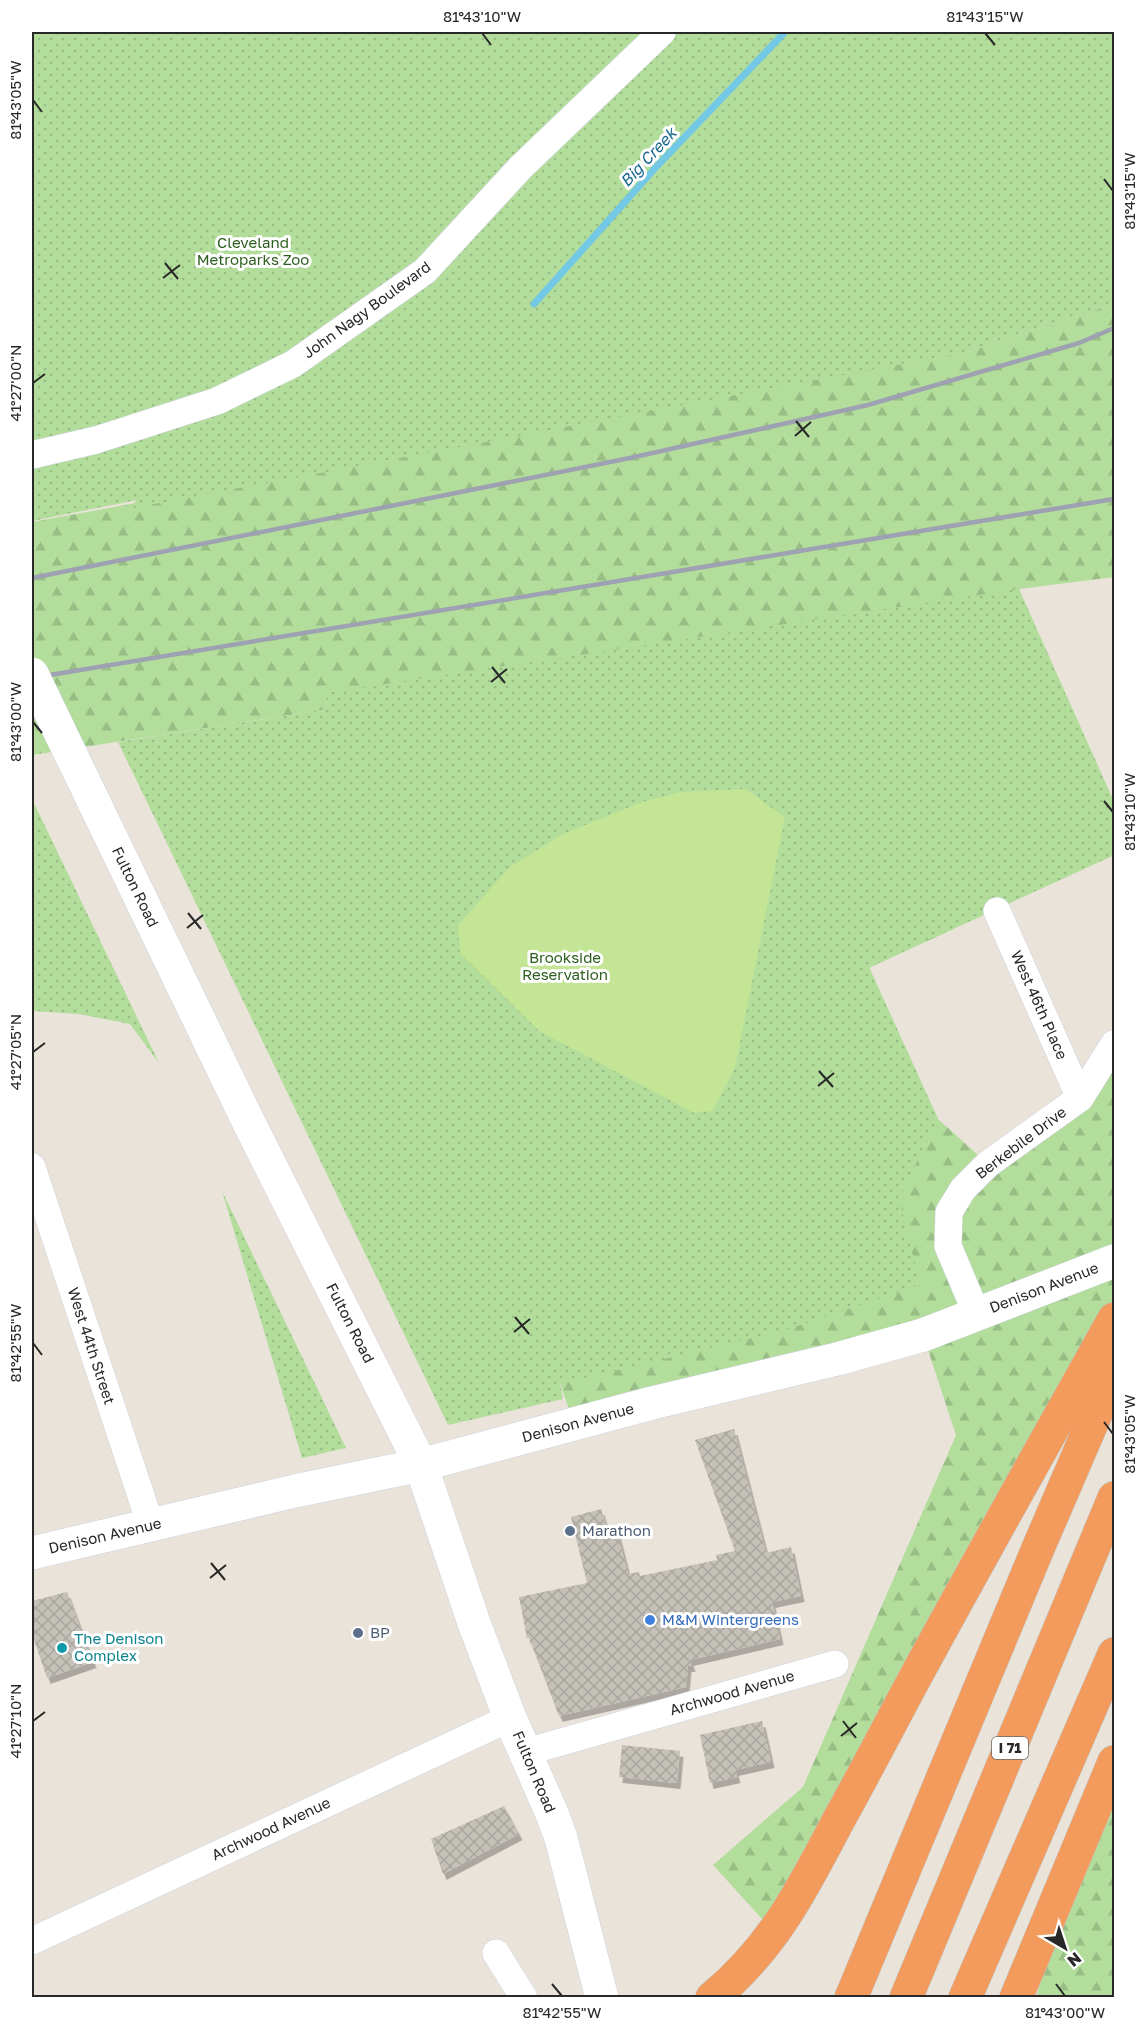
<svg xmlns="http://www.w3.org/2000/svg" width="1146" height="2029" font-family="'Golos Text',sans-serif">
  <defs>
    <pattern id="forest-firs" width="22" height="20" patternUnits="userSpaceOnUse" patternTransform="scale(1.5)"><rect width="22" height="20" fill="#b2dd9a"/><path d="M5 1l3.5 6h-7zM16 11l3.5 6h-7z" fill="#99be85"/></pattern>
    <pattern id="park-dots" width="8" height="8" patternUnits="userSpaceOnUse" patternTransform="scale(1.5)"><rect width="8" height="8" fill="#b2dd9a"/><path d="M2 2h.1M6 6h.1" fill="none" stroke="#99be85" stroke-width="1.8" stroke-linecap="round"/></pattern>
    <pattern id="building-cross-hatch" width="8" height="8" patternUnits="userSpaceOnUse" patternTransform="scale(1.5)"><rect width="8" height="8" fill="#c5c1b9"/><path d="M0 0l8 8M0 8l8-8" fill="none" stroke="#a9a69f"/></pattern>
    <filter id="shadow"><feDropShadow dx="3.5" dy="6" stdDeviation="0" flood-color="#0004"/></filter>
  </defs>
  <rect width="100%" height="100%" fill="#e9e3da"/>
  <g fill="url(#forest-firs)">
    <path d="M 1114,304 L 1114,577 L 1019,589 L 1114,802 L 1114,855 L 869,968 L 938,1119 L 988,1164 L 1080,1098 L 1114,1044 L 1114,1319 L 774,1932 L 713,1865 L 803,1787 L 956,1435 L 923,1335 L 574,1424 L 329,709 L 32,755 L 32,522 L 971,351 Z"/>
    <path d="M 1114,1772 L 1114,1997 L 1036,1998 L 1047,1960 Z"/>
  </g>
  <g fill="url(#park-dots)">
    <path d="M 32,32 L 1114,32 L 1114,304 L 971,351 L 128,509 L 137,500 L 32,521 Z"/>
    <path d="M 1018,589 L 1114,802 L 1114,855 L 869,967 L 938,1119 L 899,1198 L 920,1285 L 782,1331 L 560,1384 L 563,1399 L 448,1425 L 118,742 L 328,709 L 326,693 Z"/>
    <path d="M 32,799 L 159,1063 L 130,1024 L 79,1014 L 32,1011 Z"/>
    <path d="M 222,1191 L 346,1448 L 302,1458 Z"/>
  </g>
  <path fill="#c4e496" d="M 745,789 L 785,817 L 735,1068 L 713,1111 L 694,1113 L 539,1031 L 460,953 L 458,925 L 510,867 L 563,834 L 642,802 L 680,792 Z"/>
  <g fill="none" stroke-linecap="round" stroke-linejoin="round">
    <path stroke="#73c9e5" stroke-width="7" d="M 534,304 L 657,166 L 785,32"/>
  </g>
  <g fill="url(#building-cross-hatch)" filter="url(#shadow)">
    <path d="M 734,1429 L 766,1553 L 791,1547 L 801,1596 L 772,1602 L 780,1639 L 690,1660 L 692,1666 L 688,1666 L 686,1687 L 559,1716 L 529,1638 L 527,1638 L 519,1597 L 587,1583 L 571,1517 L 601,1509 L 607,1530 L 616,1527 L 628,1574 L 639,1572 L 640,1576 L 717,1560 L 716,1555 L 735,1551 L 695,1440 Z"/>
    <path d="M 67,1592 L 93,1662 L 47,1678 L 32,1634 L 32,1601 Z"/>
    <path d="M 762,1721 L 771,1762 L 735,1770 L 737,1777 L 710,1783 L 700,1735 Z"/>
    <path d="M 622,1745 L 680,1751 L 677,1783 L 619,1777 Z"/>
    <path d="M 504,1806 L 519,1834 L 443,1874 L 431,1839 Z"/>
  </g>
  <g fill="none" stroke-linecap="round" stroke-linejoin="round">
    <defs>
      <g id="minor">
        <path d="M 32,455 L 96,440 L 217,401 L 293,364 L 425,271 L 520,168 L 662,32"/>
        <path d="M 997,911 L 1080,1098"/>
        <path d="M 32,1167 L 151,1526"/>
        <path d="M 977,1315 L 948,1246 L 949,1212 L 963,1189 L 988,1164 L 1080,1098 L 1114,1044"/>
        <path d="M 526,1752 L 835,1664"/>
        <path d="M 32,1941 L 510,1718"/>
        <path d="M 496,1953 L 524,1998"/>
      </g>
      <g id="secondary">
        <path d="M 249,1123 L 421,1465 L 474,1623 L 510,1718 L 553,1816 L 561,1838 L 602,1998"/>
        <path d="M 32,1553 L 295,1491 L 421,1465 L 652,1403 L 837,1359 L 923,1335 L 1114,1261"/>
      </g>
      <g id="motorway">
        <path d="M 712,1998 C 772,1949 802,1890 837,1823 C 862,1778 886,1732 910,1687 C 977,1563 1046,1441 1114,1319"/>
        <path d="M 851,1998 L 1039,1546 L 1114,1372"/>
        <path d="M 906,1998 L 1114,1498"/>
        <path d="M 965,1998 L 1114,1654"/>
        <path d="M 1016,1998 L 1114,1762"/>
      </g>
    </defs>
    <use href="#minor" stroke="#d0d3e0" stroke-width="28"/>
    <use href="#secondary" stroke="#d0d3e0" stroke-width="34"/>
    <use href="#motorway" stroke="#c3c3c3" stroke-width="34"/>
    <use href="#minor" stroke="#fff" stroke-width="27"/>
    <use href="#secondary" stroke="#fff" stroke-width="33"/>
    <use href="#motorway" stroke="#f39b5c" stroke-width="33"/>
    <g stroke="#9ea1b1" stroke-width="4.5">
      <path d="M 32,578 L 630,458 L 868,405 L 1079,343 L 1114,328"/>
      <path d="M 32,678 L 1114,499"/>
    </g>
    <defs>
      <path id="secondary-bridge" d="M 32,674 L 249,1123"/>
    </defs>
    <use href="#secondary-bridge" stroke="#d0d3e0" stroke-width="34" stroke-linecap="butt"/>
    <use href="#secondary-bridge" stroke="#fff" stroke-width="33"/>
  </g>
  <path fill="none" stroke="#282828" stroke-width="2" d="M 482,33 L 491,45M 985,33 L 995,45M 33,100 L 42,112M 1104,179 L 1113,191M 165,263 L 178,279M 163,278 L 180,265M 33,383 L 45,374M 796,421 L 809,437M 795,436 L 811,422M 492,667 L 505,683M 491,682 L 507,669M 33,722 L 42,733M 1104,801 L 1113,812M 188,913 L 201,929M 187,928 L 203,915M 33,1052 L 45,1043M 819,1071 L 833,1087M 818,1086 L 834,1073M 515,1317 L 529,1334M 514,1332 L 530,1319M 33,1343 L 42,1355M 1104,1422 L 1113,1434M 211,1563 L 225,1580M 210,1578 L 226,1565M 33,1721 L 45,1712M 843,1721 L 856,1738M 841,1736 L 857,1723M 552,1984 L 562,1996M 1056,1984 L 1065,1996"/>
  <g fill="#5c6f8a" stroke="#fff" stroke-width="2">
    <circle cx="570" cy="1531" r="6"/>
    <circle cx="358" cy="1633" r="6"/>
  </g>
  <circle fill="#3f7fe0" stroke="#fff" stroke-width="2" cx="650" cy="1620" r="6"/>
  <circle fill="#0f9aa8" stroke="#fff" stroke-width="2" cx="62" cy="1648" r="6"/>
  <g text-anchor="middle" stroke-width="6" stroke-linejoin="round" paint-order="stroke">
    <rect fill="#fff" stroke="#686868" stroke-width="1.5" x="992" y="1737" width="36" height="22" rx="4.5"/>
    <g font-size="14" font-weight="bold" fill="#282828">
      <text x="1010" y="1753">I 71</text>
    </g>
    <g font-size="15" fill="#2d5f1e" stroke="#fff">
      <text x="253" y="248">Cleveland<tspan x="253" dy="17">Metroparks Zoo</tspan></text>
      <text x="565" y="963">Brookside<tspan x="565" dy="17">Reservation</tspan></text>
    </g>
    <g font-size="15" fill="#282828" stroke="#fff">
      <text transform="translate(367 310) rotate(-36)" y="5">John Nagy Boulevard</text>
      <text transform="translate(135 887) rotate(64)" y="5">Fulton Road</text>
      <text transform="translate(1039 1005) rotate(66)" y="5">West 46th Place</text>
      <text transform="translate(1021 1143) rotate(-37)" y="5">Berkebile Drive</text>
      <text transform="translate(1044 1288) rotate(-21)" y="5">Denison Avenue</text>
      <text transform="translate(350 1323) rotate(63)" y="5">Fulton Road</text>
      <text transform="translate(91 1346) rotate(72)" y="5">West 44th Street</text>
      <text transform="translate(578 1423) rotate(-15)" y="5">Denison Avenue</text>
      <text transform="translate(105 1536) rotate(-13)" y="5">Denison Avenue</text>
      <text transform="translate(732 1693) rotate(-16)" y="5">Archwood Avenue</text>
      <text transform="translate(534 1772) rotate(67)" y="5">Fulton Road</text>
      <text transform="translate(271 1829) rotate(-25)" y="5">Archwood Avenue</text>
    </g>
    <g font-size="15" fill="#4e5e75" stroke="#fff" text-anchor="start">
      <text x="582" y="1536">Marathon</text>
      <text x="370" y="1638">BP</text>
    </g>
    <g font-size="15" fill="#366cbe" stroke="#fff" text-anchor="start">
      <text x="662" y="1625">M&amp;M Wintergreens</text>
    </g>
    <g font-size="15" fill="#0d838f" stroke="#fff" text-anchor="start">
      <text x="74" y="1644">The Denison<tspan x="74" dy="17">Complex</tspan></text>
    </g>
    <g font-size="16" font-style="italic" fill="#16678e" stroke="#fff">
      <text transform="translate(648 157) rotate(-47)" y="6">Big Creek</text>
    </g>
  </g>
  <rect width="1146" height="2029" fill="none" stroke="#ffffff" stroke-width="66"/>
  <g transform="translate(1065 1948) rotate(141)" stroke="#ffffff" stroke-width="4.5" paint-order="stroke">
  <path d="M0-4.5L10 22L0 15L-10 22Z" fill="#282828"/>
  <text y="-9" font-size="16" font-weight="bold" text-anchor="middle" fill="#282828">N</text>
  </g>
  <rect x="33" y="33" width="1080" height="1963" fill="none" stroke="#282828" stroke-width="2"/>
  <g font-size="15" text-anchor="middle" fill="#282828">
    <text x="482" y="22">81°43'10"W</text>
    <text x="985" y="22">81°43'15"W</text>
    <text transform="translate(16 100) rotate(-90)" y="5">81°43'05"W</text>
    <text transform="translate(1130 191) rotate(-90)" y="5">81°43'15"W</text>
    <text transform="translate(16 383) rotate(-90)" y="5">41°27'00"N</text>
    <text transform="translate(16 722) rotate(-90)" y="5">81°43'00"W</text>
    <text transform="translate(1130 812) rotate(-90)" y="5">81°43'10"W</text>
    <text transform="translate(16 1052) rotate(-90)" y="5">41°27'05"N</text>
    <text transform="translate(16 1343) rotate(-90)" y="5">81°42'55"W</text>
    <text transform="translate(1130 1434) rotate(-90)" y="5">81°43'05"W</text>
    <text transform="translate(16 1721) rotate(-90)" y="5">41°27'10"N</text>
    <text x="562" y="2018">81°42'55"W</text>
    <text x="1065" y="2018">81°43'00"W</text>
  </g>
</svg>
